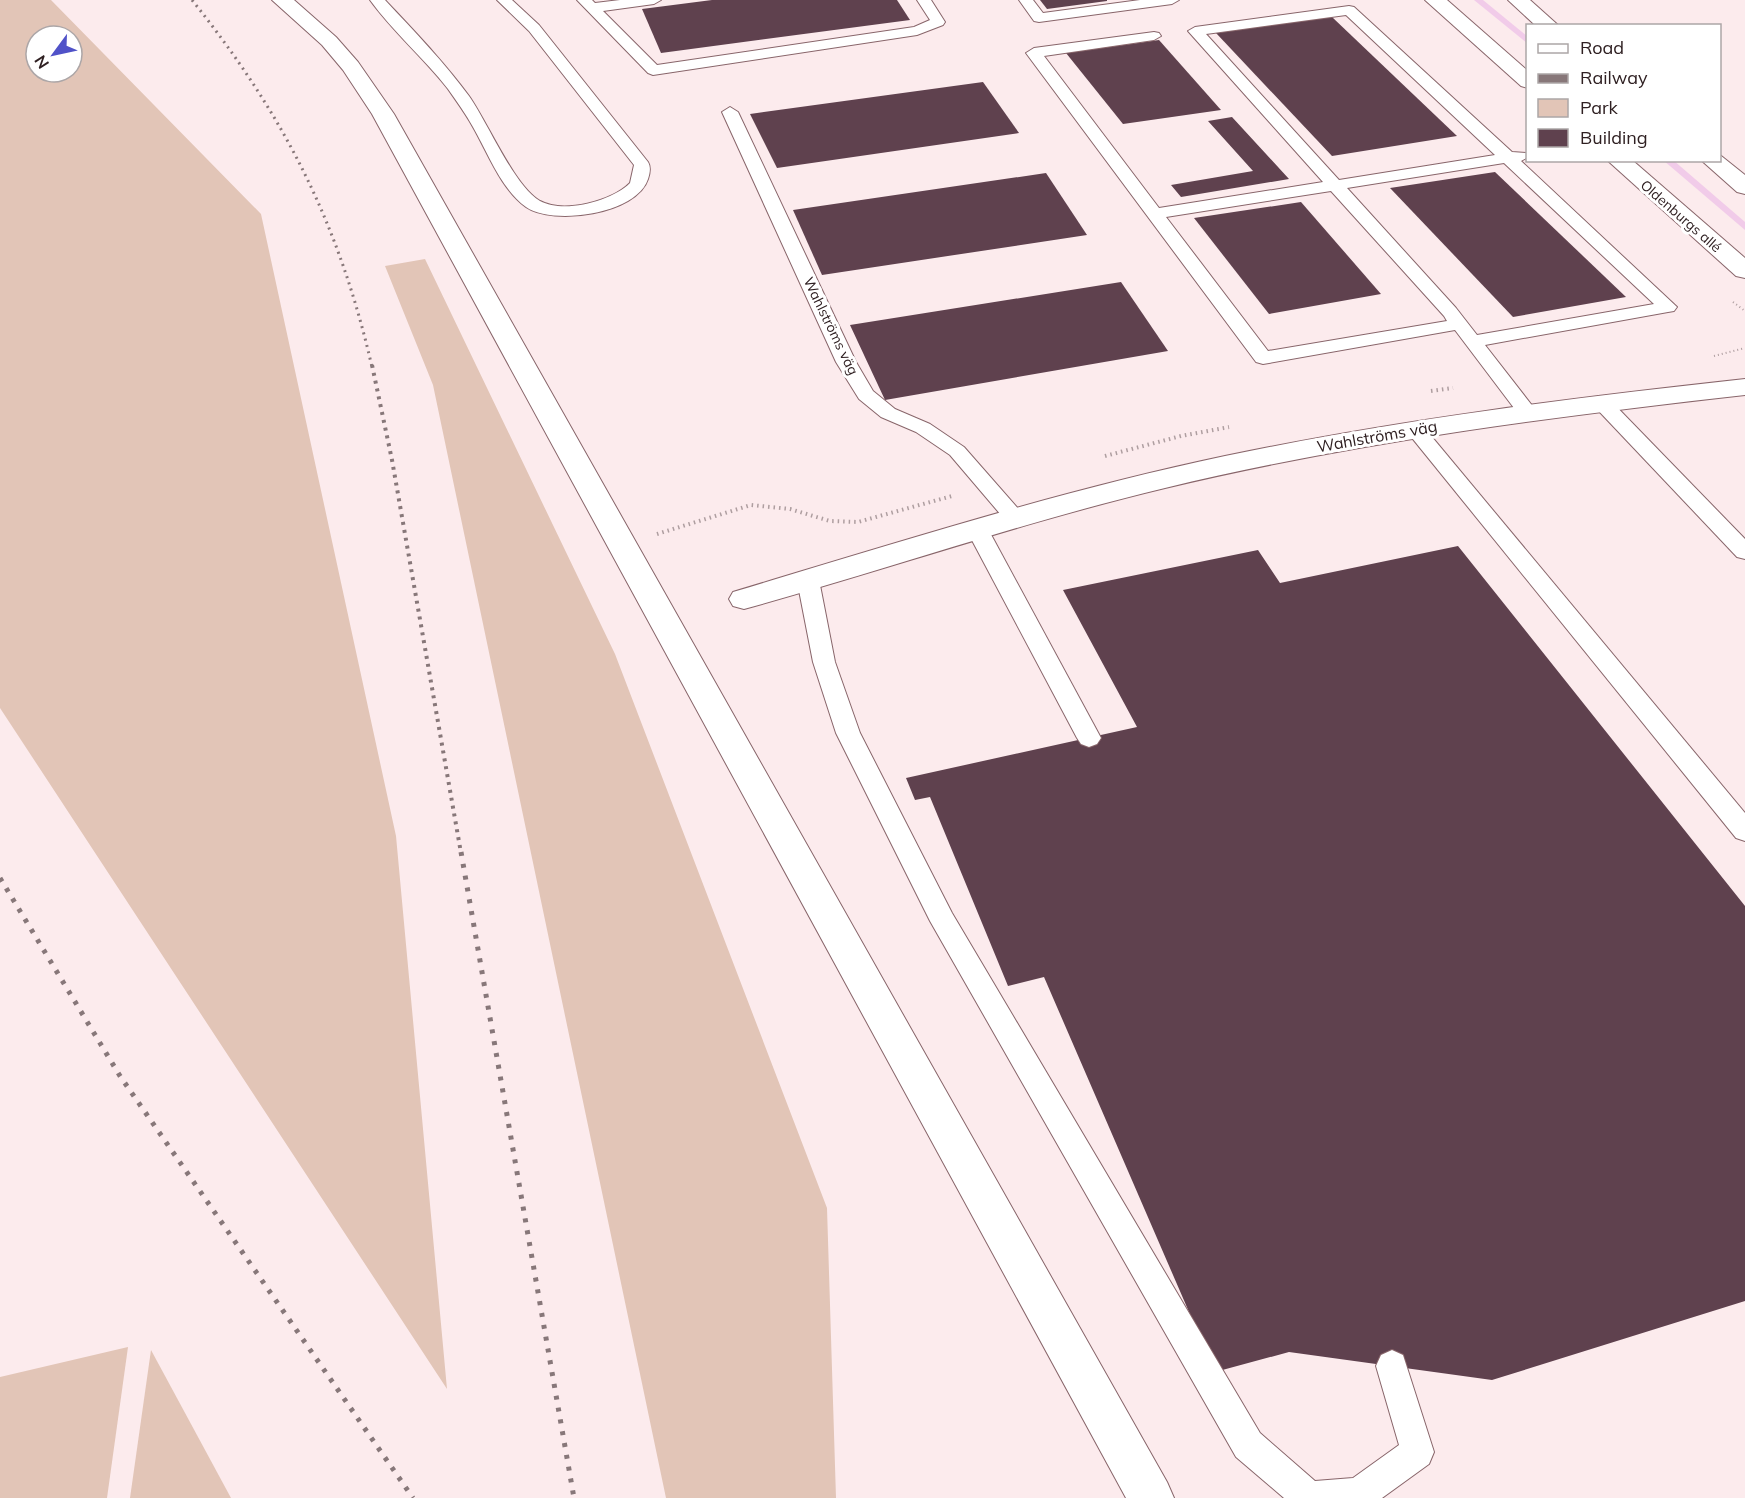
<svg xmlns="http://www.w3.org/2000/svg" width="1745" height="1498" font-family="Mulish,sans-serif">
  <rect width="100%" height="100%" fill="#fcebed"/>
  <g fill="#e2c5b7" fill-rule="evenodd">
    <path d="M 0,0 L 51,0 L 261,214 L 396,836 L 447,1389 L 0,708 ZM 36,36 L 72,36 L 72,72 L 36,72 Z"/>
    <path d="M 425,259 L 615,654 L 827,1208 L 836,1498 L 666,1498 L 433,385 L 385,266 Z"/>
    <path d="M 128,1347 L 107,1498 L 0,1498 L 0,1377 Z"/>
    <path d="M 151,1350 L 231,1498 L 130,1498 Z"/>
  </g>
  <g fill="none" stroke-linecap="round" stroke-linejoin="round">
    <g fill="#f1cbe9" fill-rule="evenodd">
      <path d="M 1474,0 L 1483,0 L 1528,37 L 1528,44 Z"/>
      <path d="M 1663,160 L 1673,160 L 1745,222 L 1745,230 Z"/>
    </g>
  </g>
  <g fill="#5f414e">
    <path d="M 712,0 L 897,0 L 910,20 L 661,53 L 642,9 Z"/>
    <path d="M 1040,0 L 1107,0 L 1107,1 L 1047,9 Z"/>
    <path d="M 1332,17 L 1457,136 L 1332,156 L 1216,33 Z"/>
    <path d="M 1159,40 L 1221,110 L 1123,124 L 1066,53 Z"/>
    <path d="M 983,82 L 1019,133 L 777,168 L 750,114 Z"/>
    <path d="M 1232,117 L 1289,179 L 1181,197 L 1171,185 L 1253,171 L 1208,121 Z"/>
    <path d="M 1495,172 L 1626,297 L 1513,317 L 1390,188 Z"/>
    <path d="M 1046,173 L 1087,235 L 822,275 L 793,210 Z"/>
    <path d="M 1301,202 L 1381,294 L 1269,314 L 1194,218 Z"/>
    <path d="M 1121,282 L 1168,351 L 885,400 L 850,325 Z"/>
    <path d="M 1458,546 L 1745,906 L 1745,1301 L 1492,1380 L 1289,1352 L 1215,1372 L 1044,977 L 1008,986 L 930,797 L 915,800 L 906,778 L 1137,727 L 1063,590 L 1258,550 L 1280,583 Z"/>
  </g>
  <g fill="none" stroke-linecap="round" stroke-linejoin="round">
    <defs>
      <g id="service">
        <path d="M 370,0 L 385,0 C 414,31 444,62 469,96 C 488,123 514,186 540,201 C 564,214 612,201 630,183 L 634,165 L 529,31 L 497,0 L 512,0 L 539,25 L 648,162 C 651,167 650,173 648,179 C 637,214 553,226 526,207 C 501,189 488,153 473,127 C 466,114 457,102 448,89 C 424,58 393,32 370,0 Z"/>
        <path d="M 577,0 L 592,0 L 595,3 L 620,0 L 661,0 L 654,4 L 603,11 L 657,65 L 914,27 L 930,20 L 917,0 L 931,0 L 945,22 L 943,25 L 917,35 L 653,75 L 648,73 Z"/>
        <path d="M 1019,0 L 1033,0 L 1043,13 L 1140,0 L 1179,0 L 1172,4 L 1039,22 L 1034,21 Z"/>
        <path d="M 1349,6 L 1354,7 L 1512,152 L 1526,153 L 1528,157 L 1521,161 L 1677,307 L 1674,311 L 1668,312 L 1485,345 L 1534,408 L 1537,412 L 1534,416 L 1520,416 L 1455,330 L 1263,364 L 1256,362 L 1026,53 L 1034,48 L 1154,32 L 1159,33 L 1161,36 L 1154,40 L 1044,56 L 1159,208 L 1323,182 L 1188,31 L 1195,27 ZM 1346,15 L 1495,155 L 1339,180 L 1206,34 ZM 1504,163 L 1654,304 L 1477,335 L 1456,308 L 1347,188 ZM 1331,191 L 1444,316 L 1447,321 L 1268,351 L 1166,217 Z"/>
        <path d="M 730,107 L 738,112 L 856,362 L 873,391 L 895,409 L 930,424 L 964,447 L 1021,512 L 1025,517 L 1021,522 L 1014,524 L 1007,522 L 950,455 L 916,432 L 881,417 L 859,399 L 836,362 L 722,112 Z"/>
        <path d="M 1601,396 L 1608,398 L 1745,539 L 1745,559 L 1737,557 L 1594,406 L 1591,402 L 1594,398 Z"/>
        <path d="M 1415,423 L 1422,425 L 1745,813 L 1745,841 L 1736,838 L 1408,433 L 1405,429 L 1408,425 Z"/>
        <path d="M 977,522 L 984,524 L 988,529 L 1101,738 L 1097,744 L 1089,747 L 1081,744 L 1077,738 L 966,529 L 970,524 Z"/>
        <path d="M 808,573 L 816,575 L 819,580 L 835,662 L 860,733 L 952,913 L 1260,1433 L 1315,1481 L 1353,1478 L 1399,1445 L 1376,1366 L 1381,1355 L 1392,1350 L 1403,1355 L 1434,1452 L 1429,1464 L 1382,1498 L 1284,1498 L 1236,1457 L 930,921 L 836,733 L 813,662 L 797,580 L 800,575 Z"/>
      </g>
      <g id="minor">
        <path d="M 272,0 L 294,0 L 336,37 L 358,62 L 394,114 L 1167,1482 L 1174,1498 L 1126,1498 L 372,114 L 343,70 L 322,45 Z"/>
        <path d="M 1425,0 L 1447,0 L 1528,71 L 1528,88 L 1521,86 Z"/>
        <path d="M 1508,0 L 1530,0 L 1559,26 L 1536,26 Z"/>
        <path d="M 1720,155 L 1745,175 L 1745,194 L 1737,192 L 1701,160 L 1720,160 Z"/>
        <path d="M 1607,160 L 1632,160 L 1745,258 L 1745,278 L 1736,276 Z"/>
        <path d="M 1745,379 L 1745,395 C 1550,417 1356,442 1165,488 C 1023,522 885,570 744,609 L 733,606 L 729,599 L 733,592 C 896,543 1059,491 1225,456 C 1397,420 1571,398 1745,379 Z"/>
      </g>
    </defs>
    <use href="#service" stroke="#88656a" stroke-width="2"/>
    <use href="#minor" stroke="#88656a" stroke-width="2"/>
    <g stroke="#ae9ea0" stroke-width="2" stroke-dasharray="1 3" stroke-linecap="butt">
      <path d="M 1733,302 L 1745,311"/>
      <path d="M 1714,356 L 1745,348"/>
    </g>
    <g stroke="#ae9ea0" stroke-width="4" stroke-dasharray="1.5 4" stroke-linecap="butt">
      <path d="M 1431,391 L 1453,388"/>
      <path d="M 1105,456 L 1181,436 L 1229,427"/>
      <path d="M 657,534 L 751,505 L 790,509 L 830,521 L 858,522 L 952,496"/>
    </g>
    <use href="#service" fill="#fff" fill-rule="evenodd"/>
    <use href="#minor" fill="#fff" fill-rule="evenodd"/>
    <path stroke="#877779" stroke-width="3" stroke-dasharray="2 4.5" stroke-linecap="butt" d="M 192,0 C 284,115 339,223 372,367"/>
    <path stroke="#877779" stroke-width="4" stroke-dasharray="3 5" stroke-linecap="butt" d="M 372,365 L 392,460 L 461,853"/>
    <g stroke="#877779" stroke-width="5" stroke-dasharray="4 8" stroke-linecap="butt">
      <path d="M 461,852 L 574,1498"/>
      <path d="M 0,878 L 120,1076 L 413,1498"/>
    </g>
  </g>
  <g text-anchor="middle" stroke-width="6" stroke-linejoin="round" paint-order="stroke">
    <g font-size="14" fill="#2f2022" stroke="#fff">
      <text transform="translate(1681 216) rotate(41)" y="5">Oldenburgs allé</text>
      <text transform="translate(831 326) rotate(64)" y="5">Wahlströms väg</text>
    </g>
    <g font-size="16" fill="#2f2022" stroke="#fff">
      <text transform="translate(1377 436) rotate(-10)" y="6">Wahlströms väg</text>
    </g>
  </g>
  <rect x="1526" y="24" width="195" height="138" fill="#ffffff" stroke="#aca6a7" stroke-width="1.5"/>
  <rect x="1538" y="44" width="30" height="9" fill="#ffffff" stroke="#aca6a7" stroke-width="1.5"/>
  <text x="1580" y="54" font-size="18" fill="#2f2022">Road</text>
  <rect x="1538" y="74" width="30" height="9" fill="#877779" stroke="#aca6a7" stroke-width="1.5"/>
  <text x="1580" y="84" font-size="18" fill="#2f2022">Railway</text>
  <rect x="1538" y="99" width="30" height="18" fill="#e2c5b7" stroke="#aca6a7" stroke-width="1.5"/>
  <text x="1580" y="114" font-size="18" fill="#2f2022">Park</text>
  <rect x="1538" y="129" width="30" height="18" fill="#5f414e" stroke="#aca6a7" stroke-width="1.5"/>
  <text x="1580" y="144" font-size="18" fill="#2f2022">Building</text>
  <g transform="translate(54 54) rotate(237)"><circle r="28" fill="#ffffff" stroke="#aca6a7" stroke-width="1.5"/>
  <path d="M0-4.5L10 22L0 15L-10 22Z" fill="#5052c8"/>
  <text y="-9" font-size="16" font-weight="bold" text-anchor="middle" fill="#2f2022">N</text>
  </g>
</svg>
